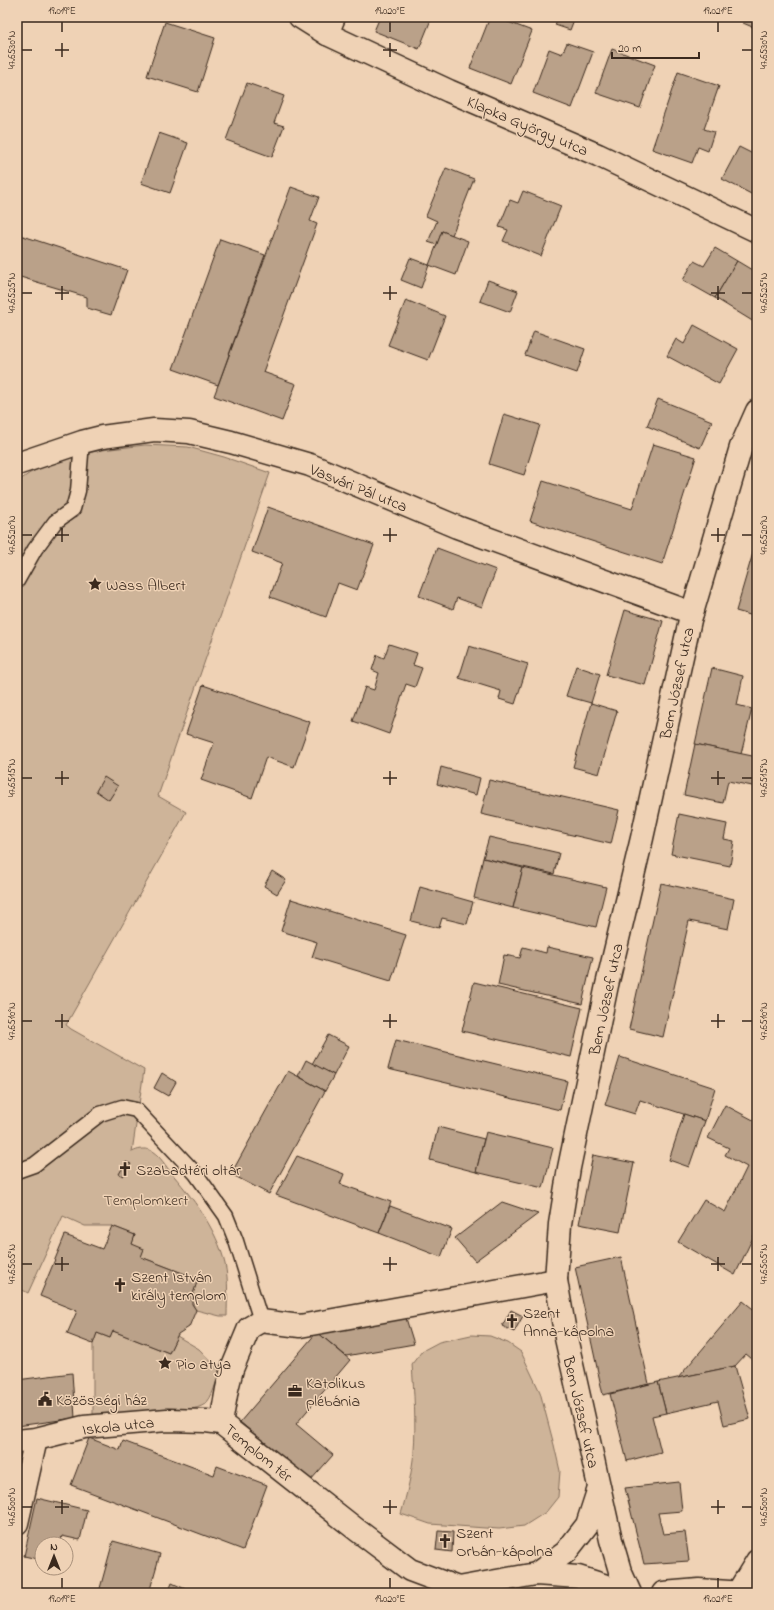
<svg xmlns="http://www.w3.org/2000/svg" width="774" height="1610" font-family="'Indie Flower',sans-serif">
  <rect width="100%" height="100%" fill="#efd2b5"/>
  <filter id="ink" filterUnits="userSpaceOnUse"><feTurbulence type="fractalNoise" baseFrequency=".025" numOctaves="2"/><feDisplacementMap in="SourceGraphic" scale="8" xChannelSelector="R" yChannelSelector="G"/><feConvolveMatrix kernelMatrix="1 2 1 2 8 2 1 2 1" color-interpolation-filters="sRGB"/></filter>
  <g filter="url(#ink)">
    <g fill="#ceb499" stroke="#846f5c">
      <path d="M 145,445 L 188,447 L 224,457 L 270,473 L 158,796 L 186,812 L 66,1025 L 71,1029 L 144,1070 L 132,1152 C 138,1149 144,1148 150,1150 C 158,1154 164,1163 169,1170 C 192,1197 217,1229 225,1264 C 229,1281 227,1299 227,1316 L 220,1316 L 196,1310 C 189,1300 194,1289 198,1279 L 141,1257 L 132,1244 L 135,1235 L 112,1226 L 85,1226 L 63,1216 L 28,1293 L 17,1287 L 17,482 L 30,473 L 60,458 L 102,450 Z"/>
      <path d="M 113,1331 L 169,1353 L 177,1336 L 199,1349 L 220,1371 C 216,1381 213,1397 205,1404 C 192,1415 115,1415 95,1416 L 93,1414 L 93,1344 L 97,1333 L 110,1338 Z"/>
      <path d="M 471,1335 L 490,1336 L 508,1343 L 521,1352 L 540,1392 L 554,1445 L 560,1471 L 558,1497 L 546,1512 L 524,1526 L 499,1529 L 430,1524 L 401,1514 C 407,1494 412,1472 414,1451 C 416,1422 414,1393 412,1364 L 422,1351 L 439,1342 Z"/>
    </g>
    <g fill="#baa189" stroke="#3b2a1e">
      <path d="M 380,17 L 432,17 L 419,49 L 374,31 Z"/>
      <path d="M 490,17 L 495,17 L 532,31 L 511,84 L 470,68 Z"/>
      <path d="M 558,17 L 575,17 L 570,30 L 555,25 Z"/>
      <path d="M 745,17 L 757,17 L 757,29 L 743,23 Z"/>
      <path d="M 165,22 L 215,38 L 198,92 L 147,76 Z"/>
      <path d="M 567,43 L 593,52 L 572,108 L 533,93 L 549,49 L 562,54 Z"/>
      <path d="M 612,49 L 655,65 L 640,108 L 596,93 Z"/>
      <path d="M 678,72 L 719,86 L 704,129 L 714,132 L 708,151 L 698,147 L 692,163 L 652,149 Z"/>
      <path d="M 247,83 L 284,96 L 274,123 L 284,126 L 272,157 L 226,140 Z"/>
      <path d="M 159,133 L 188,143 L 170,193 L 141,183 Z"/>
      <path d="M 739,147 L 755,155 L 757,151 L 757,197 L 722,179 Z"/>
      <path d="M 446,168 L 474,179 L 452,235 L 442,231 L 437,245 L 428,242 L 437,221 L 426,216 Z"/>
      <path d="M 291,187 L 319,197 L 310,221 L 317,224 L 263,372 L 296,384 L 282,421 L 214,396 Z"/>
      <path d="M 523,191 L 561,206 L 541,256 L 503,241 L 508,230 L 499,227 L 510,200 L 518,203 Z"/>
      <path d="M 442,231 L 468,241 L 456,275 L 429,265 Z"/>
      <path d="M 17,234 L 127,270 L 111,315 L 87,308 L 87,297 L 17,276 Z"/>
      <path d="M 220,239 L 265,255 L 218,385 L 173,369 Z"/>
      <path d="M 715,248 L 737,261 L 715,298 L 683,280 L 694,261 L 704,266 Z"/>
      <path d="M 410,258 L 429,265 L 421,288 L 401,280 Z"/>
      <path d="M 737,261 L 757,273 L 757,316 L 754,322 L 715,298 Z"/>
      <path d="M 488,280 L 518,291 L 510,312 L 480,301 Z"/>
      <path d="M 406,300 L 445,316 L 428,360 L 388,345 Z"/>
      <path d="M 694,325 L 738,349 L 719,384 L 667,356 L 676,339 L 684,344 Z"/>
      <path d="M 534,331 L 585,349 L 577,373 L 525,355 Z"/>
      <path d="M 658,399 L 712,421 L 700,448 L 647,426 Z"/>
      <path d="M 504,414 L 540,425 L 524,475 L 489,464 Z"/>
      <path d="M 653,444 L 696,457 L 662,564 L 530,521 L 543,481 L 632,509 Z"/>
      <path d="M 268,507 L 374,545 L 357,590 L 338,583 L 326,617 L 270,597 L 282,563 L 252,552 Z"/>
      <path d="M 757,539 L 757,617 L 736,611 Z"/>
      <path d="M 437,548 L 496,570 L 482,607 L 457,598 L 453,609 L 419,596 Z"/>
      <path d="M 625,610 L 663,621 L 645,685 L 606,675 Z"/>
      <path d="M 389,644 L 417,653 L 413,665 L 422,668 L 415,687 L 406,684 L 389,734 L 353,721 L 365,687 L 374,690 L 379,673 L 372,670 L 377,655 L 384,658 Z"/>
      <path d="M 469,646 L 528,664 L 515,704 L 499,699 L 501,691 L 459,678 Z"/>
      <path d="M 576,666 L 600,674 L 591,703 L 566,696 Z"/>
      <path d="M 712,668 L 743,676 L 737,705 L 752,709 L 741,754 L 695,744 Z"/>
      <path d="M 203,685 L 310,722 L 294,767 L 266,757 L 252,798 L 201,780 L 214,743 L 186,734 Z"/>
      <path d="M 591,703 L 617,711 L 599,774 L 573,767 Z"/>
      <path d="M 695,744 L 757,757 L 757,787 L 728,781 L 723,803 L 684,795 Z"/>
      <path d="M 441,767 L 480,778 L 476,795 L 437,784 Z"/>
      <path d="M 104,777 L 118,786 L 109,800 L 96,791 Z"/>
      <path d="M 489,780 L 619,810 L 611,844 L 481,814 Z"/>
      <path d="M 679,814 L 727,824 L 724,839 L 734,841 L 730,866 L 671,854 Z"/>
      <path d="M 489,837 L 559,853 L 554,874 L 483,858 Z"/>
      <path d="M 483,858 L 523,868 L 513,908 L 474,898 Z"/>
      <path d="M 523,868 L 606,887 L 596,927 L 513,908 Z"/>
      <path d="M 272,871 L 286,880 L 277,894 L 264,886 Z"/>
      <path d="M 661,883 L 734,899 L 728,929 L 689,921 L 663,1037 L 629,1029 Z"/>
      <path d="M 420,887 L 473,902 L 467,924 L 442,918 L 439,928 L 411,921 Z"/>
      <path d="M 291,899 L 406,935 L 391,981 L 312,957 L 317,942 L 281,931 Z"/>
      <path d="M 757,911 L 757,929 L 754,928 Z"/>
      <path d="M 523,947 L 546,953 L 547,947 L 593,957 L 582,1004 L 498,985 L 504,955 L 520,958 Z"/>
      <path d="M 474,982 L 582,1008 L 571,1057 L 462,1031 Z"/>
      <path d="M 328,1035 L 349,1046 L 334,1075 L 312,1064 Z"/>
      <path d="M 396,1040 L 567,1081 L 560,1110 L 388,1069 Z"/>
      <path d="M 620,1057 L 715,1088 L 705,1121 L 640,1100 L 635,1114 L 605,1105 Z"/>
      <path d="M 306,1060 L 334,1075 L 325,1091 L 298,1076 Z"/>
      <path d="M 288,1071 L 325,1091 L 269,1194 L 231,1174 Z"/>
      <path d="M 162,1073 L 176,1082 L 168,1096 L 154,1088 Z"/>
      <path d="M 725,1105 L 757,1122 L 757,1229 L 735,1275 L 678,1242 L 704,1200 L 725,1212 L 747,1167 L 725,1155 L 729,1148 L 708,1138 Z"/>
      <path d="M 684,1114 L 705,1121 L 689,1167 L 669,1160 Z"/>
      <path d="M 438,1127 L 484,1139 L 476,1172 L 430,1160 Z"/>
      <path d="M 486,1132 L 553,1148 L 543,1188 L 476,1172 Z"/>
      <path d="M 593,1155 L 634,1163 L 620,1232 L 579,1224 Z"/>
      <path d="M 297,1156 L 344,1174 L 340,1184 L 391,1202 L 379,1233 L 276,1195 Z"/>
      <path d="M 126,1162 L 131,1164 L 123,1176 L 119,1174 Z"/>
      <path d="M 502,1202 L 538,1214 L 475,1261 L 455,1238 Z"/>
      <path d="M 390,1206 L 452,1229 L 441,1257 L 379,1233 Z"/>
      <path d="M 112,1226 L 135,1235 L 132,1244 L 144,1249 L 141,1257 L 198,1279 L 192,1297 L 192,1304 L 196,1310 L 189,1327 L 178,1334 L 169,1353 L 113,1331 L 110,1338 L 97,1333 L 93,1344 L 67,1334 L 77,1311 L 40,1296 L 65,1235 L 102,1249 Z"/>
      <path d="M 621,1257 L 649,1384 L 603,1395 L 575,1267 Z"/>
      <path d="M 743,1301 L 757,1312 L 757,1363 L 746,1354 L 735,1366 L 678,1378 Z"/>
      <path d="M 511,1310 L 523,1316 L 514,1332 L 502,1326 Z"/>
      <path d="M 405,1315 L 414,1344 L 346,1356 L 317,1332 Z"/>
      <path d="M 317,1332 L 350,1360 L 296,1424 L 333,1455 L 310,1481 L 240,1422 Z"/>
      <path d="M 735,1366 L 750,1419 L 724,1425 L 718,1401 L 666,1413 L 658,1382 Z"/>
      <path d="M 72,1373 L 75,1418 L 17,1426 L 17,1380 Z"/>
      <path d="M 658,1382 L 666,1413 L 652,1416 L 661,1452 L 627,1461 L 610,1394 Z"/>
      <path d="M 89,1438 L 120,1450 L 123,1441 L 214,1475 L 217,1466 L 267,1485 L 243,1550 L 71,1485 Z"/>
      <path d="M 679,1482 L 682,1511 L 658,1513 L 663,1534 L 685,1532 L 689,1561 L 644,1564 L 625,1488 Z"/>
      <path d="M 37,1498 L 87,1510 L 80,1540 L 62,1536 L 60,1544 L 42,1544 L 42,1560 L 24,1556 Z"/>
      <path d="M 438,1531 L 453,1532 L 452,1552 L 436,1550 Z"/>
      <path d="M 113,1541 L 160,1554 L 149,1593 L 104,1593 L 99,1592 Z"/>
      <path d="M 172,1583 L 194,1593 L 168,1593 Z"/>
    </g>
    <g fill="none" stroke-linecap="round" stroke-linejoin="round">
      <defs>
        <g id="lane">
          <path d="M 17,581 L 35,549 L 55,522 L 73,509 L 78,491 L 82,442"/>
          <path d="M 17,1171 L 34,1165 L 100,1114 L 122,1107 L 136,1110 L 196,1174 L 226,1216 L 236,1241 L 261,1321"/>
        </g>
        <g id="street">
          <path d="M 300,17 L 327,34 L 449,91 L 598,155 L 757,231"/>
          <path d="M 327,34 L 334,17"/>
          <path d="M 17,464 L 82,442 L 102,437 L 154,430 L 189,432 L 231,442 L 310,465 L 457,527 L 692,613"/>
          <path d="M 221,1423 L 227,1389 L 232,1369 L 249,1328 L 261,1321 L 300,1326 L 556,1280"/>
          <path d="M 17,1441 L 36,1439 L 84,1427 L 167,1420 L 206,1421 L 221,1423 L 357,1530 L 410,1570 L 458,1588"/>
          <path d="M 17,1523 L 36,1439"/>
          <path d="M 738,1592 L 757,1561"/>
        </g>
        <g id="secondary">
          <path d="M 536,1574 L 566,1552 L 587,1525 L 599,1488"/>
          <path d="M 446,1593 L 458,1588 L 536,1574 L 578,1577 L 603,1585 L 618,1593"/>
          <path d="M 630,1593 L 620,1571 L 611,1540 L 566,1338 L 556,1280 L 560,1224 L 569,1168 L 607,985 L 642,838 L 690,620 L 741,447 L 757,411"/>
          <path d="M 663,1593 L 699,1590 L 744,1593"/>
        </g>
      </defs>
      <use href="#lane" stroke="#3b2a1e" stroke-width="17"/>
      <use href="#street" stroke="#3b2a1e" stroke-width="25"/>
      <use href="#secondary" stroke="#3b2a1e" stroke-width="25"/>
      <use href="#lane" stroke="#efd2b5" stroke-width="14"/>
      <use href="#street" stroke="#efd2b5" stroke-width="22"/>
      <use href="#secondary" stroke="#efd2b5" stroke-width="22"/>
    </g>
  </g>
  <path fill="none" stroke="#3b2a1e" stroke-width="1.5" d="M 62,22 L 62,32M 390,22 L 390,32M 718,22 L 718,32M 62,43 L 62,57M 390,43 L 390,57M 22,50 L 32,50M 55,50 L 69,50M 383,50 L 397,50M 742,50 L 752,50M 62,286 L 62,300M 390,286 L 390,300M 718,286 L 718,300M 22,293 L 32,293M 55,293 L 69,293M 383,293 L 397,293M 711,293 L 725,293M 742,293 L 752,293M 62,528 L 62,542M 390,528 L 390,542M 718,528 L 718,542M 22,535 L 32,535M 55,535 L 69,535M 383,535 L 397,535M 711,535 L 725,535M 742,535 L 752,535M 62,771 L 62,785M 390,771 L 390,785M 718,771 L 718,785M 22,778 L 32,778M 55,778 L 69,778M 383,778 L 397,778M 711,778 L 725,778M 742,778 L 752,778M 62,1014 L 62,1028M 390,1014 L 390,1028M 718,1014 L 718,1028M 22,1021 L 32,1021M 55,1021 L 69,1021M 383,1021 L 397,1021M 711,1021 L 725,1021M 742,1021 L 752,1021M 62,1257 L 62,1271M 390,1257 L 390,1271M 718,1257 L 718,1271M 22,1264 L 32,1264M 55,1264 L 69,1264M 383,1264 L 397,1264M 711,1264 L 725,1264M 742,1264 L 752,1264M 62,1500 L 62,1514M 390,1500 L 390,1514M 718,1500 L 718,1514M 22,1507 L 32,1507M 55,1507 L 69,1507M 383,1507 L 397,1507M 711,1507 L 725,1507M 742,1507 L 752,1507M 62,1578 L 62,1588M 390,1578 L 390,1588M 718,1578 L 718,1588"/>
  <defs>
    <symbol id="sight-bare" viewBox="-9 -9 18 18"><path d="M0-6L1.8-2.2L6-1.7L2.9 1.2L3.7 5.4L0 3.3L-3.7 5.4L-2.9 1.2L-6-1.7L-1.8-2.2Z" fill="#3b2a1e" stroke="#efd2b5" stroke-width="2.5" paint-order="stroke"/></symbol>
    <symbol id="church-bare" viewBox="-9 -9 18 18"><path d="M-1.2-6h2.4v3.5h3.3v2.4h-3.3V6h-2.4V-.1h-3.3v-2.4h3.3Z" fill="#3b2a1e" stroke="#efd2b5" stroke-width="2.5" paint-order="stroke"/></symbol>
    <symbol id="office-bare" viewBox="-9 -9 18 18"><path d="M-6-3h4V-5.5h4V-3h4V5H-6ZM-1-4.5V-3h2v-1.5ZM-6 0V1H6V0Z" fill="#3b2a1e" stroke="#efd2b5" stroke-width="2.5" paint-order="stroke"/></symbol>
    <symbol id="civic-bare" viewBox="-9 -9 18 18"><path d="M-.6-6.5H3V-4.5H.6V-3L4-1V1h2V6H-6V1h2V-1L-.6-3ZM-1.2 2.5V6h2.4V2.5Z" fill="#3b2a1e" stroke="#efd2b5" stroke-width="2.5" paint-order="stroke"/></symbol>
  </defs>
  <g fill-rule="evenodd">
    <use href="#sight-bare" x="85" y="574" width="20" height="20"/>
    <use href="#church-bare" x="115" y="1159" width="20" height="20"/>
    <use href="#church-bare" x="110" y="1275" width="20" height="20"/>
    <use href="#church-bare" x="502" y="1311" width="20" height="20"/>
    <use href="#sight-bare" x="155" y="1353" width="20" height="20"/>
    <use href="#office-bare" x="285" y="1381" width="20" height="20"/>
    <use href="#civic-bare" x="35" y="1389" width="20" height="20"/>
    <use href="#church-bare" x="435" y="1531" width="20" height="20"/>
  </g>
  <g text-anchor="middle" stroke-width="3" stroke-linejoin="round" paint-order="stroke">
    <g font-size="16" fill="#3b2a1e" stroke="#efd2b5">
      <text transform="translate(528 125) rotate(23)" y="6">Klapka György utca</text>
      <text transform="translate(359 487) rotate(22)" y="6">Vasvári Pál utca</text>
      <text transform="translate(676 683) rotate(-78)" y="6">Bem József utca</text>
      <text transform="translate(605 999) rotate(-78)" y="6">Bem József utca</text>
      <text transform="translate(582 1412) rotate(77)" y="6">Bem József utca</text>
      <text transform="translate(118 1425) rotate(-6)" y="6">Iskola utca</text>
      <text transform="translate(259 1452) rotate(39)" y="6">Templom tér</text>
    </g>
    <g font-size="16" fill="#3b2a1e" stroke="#efd2b5" text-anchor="start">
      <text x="106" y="590">Wass Albert</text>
      <text x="136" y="1175">Szabadtéri oltár</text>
      <text x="131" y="1282">Szent István<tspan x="131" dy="18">király templom</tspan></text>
      <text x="523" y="1318">Szent<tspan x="523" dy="18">Anna-kápolna</tspan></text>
      <text x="176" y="1369">Pio atya</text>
      <text x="306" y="1388">Katolikus<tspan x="306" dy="18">plébánia</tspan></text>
      <text x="56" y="1405">Közösségi ház</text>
      <text x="456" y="1538">Szent<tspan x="456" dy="18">Orbán-kápolna</tspan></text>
    </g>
    <g font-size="16" fill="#513f30" stroke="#efd2b5">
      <text x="146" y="1205">Templomkert</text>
    </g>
  </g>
  <rect width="774" height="1610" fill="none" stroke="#efd2b5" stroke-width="44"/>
  <g transform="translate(54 1556)"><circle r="19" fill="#efd2b5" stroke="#a78f79"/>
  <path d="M0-3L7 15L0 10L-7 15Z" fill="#3b2a1e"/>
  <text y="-6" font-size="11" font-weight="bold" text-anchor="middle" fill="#3b2a1e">N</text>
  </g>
  <path d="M612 52v6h87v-6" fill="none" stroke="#3b2a1e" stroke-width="2"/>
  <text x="618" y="52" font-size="12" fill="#3b2a1e" stroke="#efd2b5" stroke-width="3" paint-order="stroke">20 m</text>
  <rect x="22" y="22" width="730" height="1566" fill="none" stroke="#3b2a1e" stroke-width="1.5"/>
  <g font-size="10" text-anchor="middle" fill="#3b2a1e">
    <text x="62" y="14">19.019°E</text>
    <text x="390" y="14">19.020°E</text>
    <text x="718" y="14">19.021°E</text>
    <text transform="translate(11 50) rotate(-90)" y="4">47.6530°N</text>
    <text transform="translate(763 50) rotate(-90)" y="4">47.6530°N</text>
    <text transform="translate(11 293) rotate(-90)" y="4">47.6525°N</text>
    <text transform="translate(763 293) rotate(-90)" y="4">47.6525°N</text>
    <text transform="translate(11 535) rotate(-90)" y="4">47.6520°N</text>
    <text transform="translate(763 535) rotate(-90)" y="4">47.6520°N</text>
    <text transform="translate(11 778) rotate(-90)" y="4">47.6515°N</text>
    <text transform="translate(763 778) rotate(-90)" y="4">47.6515°N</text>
    <text transform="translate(11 1021) rotate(-90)" y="4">47.6510°N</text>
    <text transform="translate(763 1021) rotate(-90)" y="4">47.6510°N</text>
    <text transform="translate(11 1264) rotate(-90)" y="4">47.6505°N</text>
    <text transform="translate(763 1264) rotate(-90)" y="4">47.6505°N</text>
    <text transform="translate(11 1507) rotate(-90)" y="4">47.6500°N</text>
    <text transform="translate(763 1507) rotate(-90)" y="4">47.6500°N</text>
    <text x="62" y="1602">19.019°E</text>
    <text x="390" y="1602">19.020°E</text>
    <text x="718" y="1602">19.021°E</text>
  </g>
</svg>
